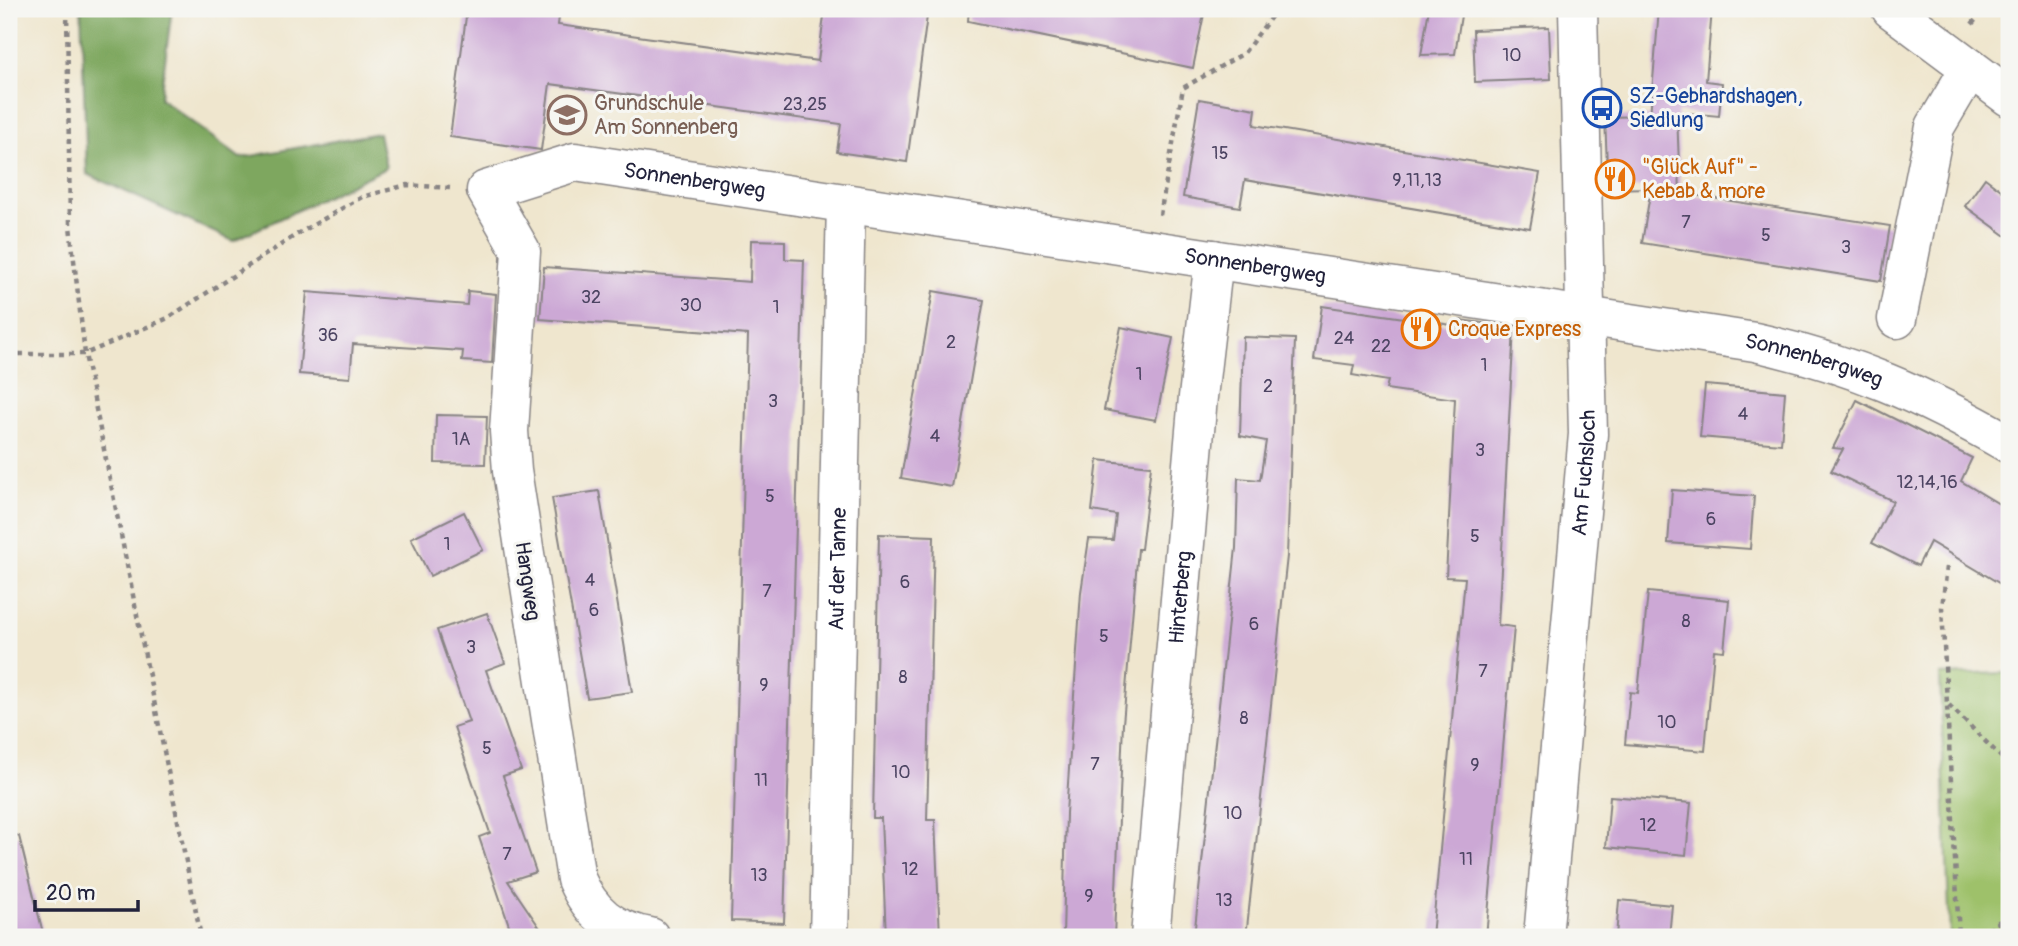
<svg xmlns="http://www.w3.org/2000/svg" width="2018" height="946" font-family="Pangolin,sans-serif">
  <rect width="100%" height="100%" fill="#f6f6f2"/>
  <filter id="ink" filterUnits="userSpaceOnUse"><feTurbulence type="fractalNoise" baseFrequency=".0143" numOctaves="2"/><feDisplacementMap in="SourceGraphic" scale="14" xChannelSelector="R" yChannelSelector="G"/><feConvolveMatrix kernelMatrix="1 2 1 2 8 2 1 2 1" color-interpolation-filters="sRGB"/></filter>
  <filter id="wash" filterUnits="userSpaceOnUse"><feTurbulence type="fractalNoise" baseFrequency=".00686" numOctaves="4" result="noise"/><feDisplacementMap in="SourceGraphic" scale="28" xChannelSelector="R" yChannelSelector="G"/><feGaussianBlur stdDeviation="1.57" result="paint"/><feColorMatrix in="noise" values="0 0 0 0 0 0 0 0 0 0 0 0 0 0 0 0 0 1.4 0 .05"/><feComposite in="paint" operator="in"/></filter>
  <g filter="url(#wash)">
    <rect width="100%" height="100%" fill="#efe6ce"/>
    <path fill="#9ec16b" stroke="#607253" stroke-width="2" d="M 2009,673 L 2009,937 L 1950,937 L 1940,675 Z"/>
    <path fill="#7ea75f" stroke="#50644d" stroke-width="2" d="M 81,9 L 172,9 L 160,98 L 240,158 L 379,133 L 386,168 L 233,241 L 87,174 Z"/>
    <g id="blocks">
      <g fill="#cca8d5">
        <path d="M 467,9 L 560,9 L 558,25 L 818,61 L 825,9 L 928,9 L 907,162 L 837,152 L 841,124 L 550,84 L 541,150 L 450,137 Z"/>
        <path d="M 969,9 L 1205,9 L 1193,68 L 968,21 Z"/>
        <path d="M 1429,9 L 1462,9 L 1455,54 L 1421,55 Z"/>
        <path d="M 1659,9 L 1712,9 L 1706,81 L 1722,83 L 1719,116 L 1677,112 L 1680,193 L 1890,226 L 1881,281 L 1642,243 L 1651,188 L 1608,189 L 1605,117 L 1650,116 Z"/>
        <path d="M 1549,27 L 1551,79 L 1475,82 L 1473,30 Z"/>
        <path d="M 1199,99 L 1256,109 L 1254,125 L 1540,173 L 1530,228 L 1245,180 L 1240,207 L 1183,197 Z"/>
        <path d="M 1985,178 L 2009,196 L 2009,238 L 1965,206 Z"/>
        <path d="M 751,240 L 785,241 L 785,259 L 804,260 L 784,923 L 731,921 L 748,335 L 540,319 L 544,267 L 750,282 Z"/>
        <path d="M 468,291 L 496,294 L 492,363 L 462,361 L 463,351 L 353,344 L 350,378 L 299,374 L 307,292 L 467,305 Z"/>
        <path d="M 933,291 L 984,300 L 952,487 L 901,478 Z"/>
        <path d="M 1322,306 L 1459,326 L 1460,320 L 1514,327 L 1498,625 L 1514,627 L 1486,937 L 1432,937 L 1465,578 L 1446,577 L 1455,399 L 1386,389 L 1388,381 L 1352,375 L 1354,365 L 1314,360 Z"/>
        <path d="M 1121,327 L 1173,338 L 1156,420 L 1104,410 Z"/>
        <path d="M 1243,337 L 1295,339 L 1287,556 L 1246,937 L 1194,937 L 1236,548 L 1238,478 L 1260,480 L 1266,441 L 1240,436 Z"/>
        <path d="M 1705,385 L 1785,392 L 1781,444 L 1700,437 Z"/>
        <path d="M 1857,400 L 1972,458 L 1961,481 L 2009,510 L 2009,589 L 1930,542 L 1918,566 L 1872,543 L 1893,501 L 1831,471 L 1843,449 L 1833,448 Z"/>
        <path d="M 436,415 L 487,416 L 485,464 L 435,463 Z"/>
        <path d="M 1098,460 L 1151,466 L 1141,549 L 1138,549 L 1123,724 L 1114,937 L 1063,937 L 1066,813 L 1081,592 L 1089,539 L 1113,540 L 1116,515 L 1092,511 Z"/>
        <path d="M 1672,490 L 1754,496 L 1750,549 L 1668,543 Z"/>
        <path d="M 599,491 L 632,692 L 587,698 L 552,498 Z"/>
        <path d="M 464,512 L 483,550 L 430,576 L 411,538 Z"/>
        <path d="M 879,534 L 934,536 L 927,820 L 935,820 L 940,937 L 886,937 L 881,818 L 873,818 Z"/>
        <path d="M 1648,592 L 1729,600 L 1724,651 L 1714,650 L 1705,751 L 1625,744 L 1630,692 L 1638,693 Z"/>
        <path d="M 487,613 L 505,663 L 486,670 L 521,770 L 503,776 L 536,872 L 508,881 L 546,937 L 513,937 L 479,837 L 490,833 L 454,727 L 469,722 L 437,630 Z"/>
        <path d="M 1610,796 L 1691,803 L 1686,855 L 1606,847 Z"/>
        <path d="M 19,836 L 44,937 L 9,937 L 9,837 Z"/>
        <path d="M 1619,900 L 1672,905 L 1669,937 L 1616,937 Z"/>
      </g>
    </g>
  </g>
  <g filter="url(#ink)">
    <use href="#blocks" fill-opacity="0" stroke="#888484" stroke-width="2"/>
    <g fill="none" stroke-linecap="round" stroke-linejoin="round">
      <defs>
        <g id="street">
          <path d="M 1891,9 L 2009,97"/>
          <path d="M 1897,319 L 1935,127 L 1970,68"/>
          <path id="s1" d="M 650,937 C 613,931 591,913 576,879 L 512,471 L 509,431 L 521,251 L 486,190 L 575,162 L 1755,342 C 1853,364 1922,394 2009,444"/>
          <path id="s2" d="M 829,937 L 846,203"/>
          <path id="s3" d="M 1150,937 L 1198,397 L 1214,259"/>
          <path id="s4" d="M 1543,937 L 1588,434 L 1578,9"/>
        </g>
      </defs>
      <use href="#street" stroke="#888484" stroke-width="41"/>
      <g stroke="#888484" stroke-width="4.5" stroke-dasharray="5 5" stroke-linecap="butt">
        <path d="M 67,9 L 70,226 L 85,354 L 201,937"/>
        <path d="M 1972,24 L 1985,9"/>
        <path d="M 1160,215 L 1183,88 L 1244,53 L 1277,9"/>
        <path d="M 9,354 L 85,354 L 168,318 L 296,235 L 362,197 L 407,185 L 450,188"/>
        <path d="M 1947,567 L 1942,607 L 1959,937"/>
        <path d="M 1949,705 L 2009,765"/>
        <path d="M 1981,937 L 2009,913"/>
      </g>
      <use href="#street" stroke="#fff" stroke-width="38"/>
    </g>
  </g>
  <defs>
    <symbol id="bus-ring" viewBox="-11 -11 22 22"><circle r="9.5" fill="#f6f6f2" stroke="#1a4fb4" stroke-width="1.5"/><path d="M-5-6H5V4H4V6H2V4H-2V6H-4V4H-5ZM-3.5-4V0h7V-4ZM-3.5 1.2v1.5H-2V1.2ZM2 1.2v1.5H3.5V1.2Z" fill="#1a4fb4"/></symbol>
    <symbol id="school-ring" viewBox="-11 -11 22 22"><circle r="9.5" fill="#f6f6f2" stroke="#8d6e63" stroke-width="1.5"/><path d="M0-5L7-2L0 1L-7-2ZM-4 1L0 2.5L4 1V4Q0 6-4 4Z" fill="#8d6e63"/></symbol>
    <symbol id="restaurant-ring" viewBox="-11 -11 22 22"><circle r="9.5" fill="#f6f6f2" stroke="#e8710a" stroke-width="1.5"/><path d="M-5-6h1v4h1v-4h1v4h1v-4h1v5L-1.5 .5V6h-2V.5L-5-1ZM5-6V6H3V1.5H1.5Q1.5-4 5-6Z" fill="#e8710a"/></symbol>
  </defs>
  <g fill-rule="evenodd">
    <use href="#bus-ring" x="1580" y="86" width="44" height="44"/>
    <use href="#school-ring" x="545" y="93" width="44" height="44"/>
    <use href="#restaurant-ring" x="1593" y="157" width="44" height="44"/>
    <use href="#restaurant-ring" x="1399" y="307" width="44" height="44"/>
  </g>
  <g text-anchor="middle" stroke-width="6" stroke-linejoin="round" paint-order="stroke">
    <g font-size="18" fill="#4c4462">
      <text x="1512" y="61">10</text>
      <text x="805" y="110">23,25</text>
      <text x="1220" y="159">15</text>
      <text x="1417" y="186">9,11,13</text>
      <text x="1686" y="228">7</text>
      <text x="1766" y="241">5</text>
      <text x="1846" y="253">3</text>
      <text x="591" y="303">32</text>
      <text x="691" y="311">30</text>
      <text x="776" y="313">1</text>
      <text x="328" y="341">36</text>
      <text x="1344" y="344">24</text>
      <text x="951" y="348">2</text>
      <text x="1381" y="352">22</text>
      <text x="1484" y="371">1</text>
      <text x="1139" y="380">1</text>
      <text x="1268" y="392">2</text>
      <text x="773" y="407">3</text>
      <text x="1743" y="420">4</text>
      <text x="935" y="442">4</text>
      <text x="461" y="445">1A</text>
      <text x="1480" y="456">3</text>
      <text x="1927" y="488">12,14,16</text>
      <text x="770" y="502">5</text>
      <text x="1711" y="525">6</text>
      <text x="1475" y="542">5</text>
      <text x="447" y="550">1</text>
      <text x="590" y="586">4</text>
      <text x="905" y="588">6</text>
      <text x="767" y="597">7</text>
      <text x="594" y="616">6</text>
      <text x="1686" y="627">8</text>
      <text x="1254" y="630">6</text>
      <text x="1104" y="642">5</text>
      <text x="471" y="653">3</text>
      <text x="1483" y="677">7</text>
      <text x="903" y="683">8</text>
      <text x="764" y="691">9</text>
      <text x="1244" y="724">8</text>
      <text x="1667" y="728">10</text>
      <text x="487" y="754">5</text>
      <text x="1095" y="770">7</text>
      <text x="1475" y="771">9</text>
      <text x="901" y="778">10</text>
      <text x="761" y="786">11</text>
      <text x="1233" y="819">10</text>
      <text x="1648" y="831">12</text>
      <text x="507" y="860">7</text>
      <text x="1466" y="865">11</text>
      <text x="910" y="875">12</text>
      <text x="759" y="881">13</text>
      <text x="1089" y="902">9</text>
      <text x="1224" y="906">13</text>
    </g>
    <g font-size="21" fill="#164399" stroke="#f6f6f2" text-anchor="start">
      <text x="1629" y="103">SZ-Gebhardshagen,<tspan x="1629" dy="24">Siedlung</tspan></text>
    </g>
    <g font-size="21" fill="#785e54" stroke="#f6f6f2" text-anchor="start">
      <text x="594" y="110">Grundschule<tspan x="594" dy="24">Am Sonnenberg</tspan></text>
    </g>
    <g font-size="21" fill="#c56008" stroke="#f6f6f2" text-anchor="start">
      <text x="1642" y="174">"Glück Auf" -<tspan x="1642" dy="24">Kebab &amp; more</tspan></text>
      <text x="1448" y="336">Croque Express</text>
    </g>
    <g font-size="21" fill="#22223b" stroke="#f6f6f2">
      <text dy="7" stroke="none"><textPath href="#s1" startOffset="1017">Sonnenbergweg</textPath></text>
      <text dy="7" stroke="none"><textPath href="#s1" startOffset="1584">Sonnenbergweg</textPath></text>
      <text dy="7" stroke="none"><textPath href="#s1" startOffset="2151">Sonnenbergweg</textPath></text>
      <text dy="7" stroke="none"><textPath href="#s4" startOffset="466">Am Fuchsloch</textPath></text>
      <text dy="7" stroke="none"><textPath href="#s2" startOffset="368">Auf der Tanne</textPath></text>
      <text transform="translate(528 581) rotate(82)" y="7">Hangweg</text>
      <text dy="7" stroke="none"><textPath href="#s3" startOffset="341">Hinterberg</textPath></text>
    </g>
  </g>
  <rect width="2018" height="946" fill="none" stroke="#f6f6f2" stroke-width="35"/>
  <path d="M35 900v10h103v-10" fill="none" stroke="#22223b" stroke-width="3.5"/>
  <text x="46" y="900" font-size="21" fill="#22223b" stroke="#f6f6f2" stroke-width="5" paint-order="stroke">20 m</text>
</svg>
